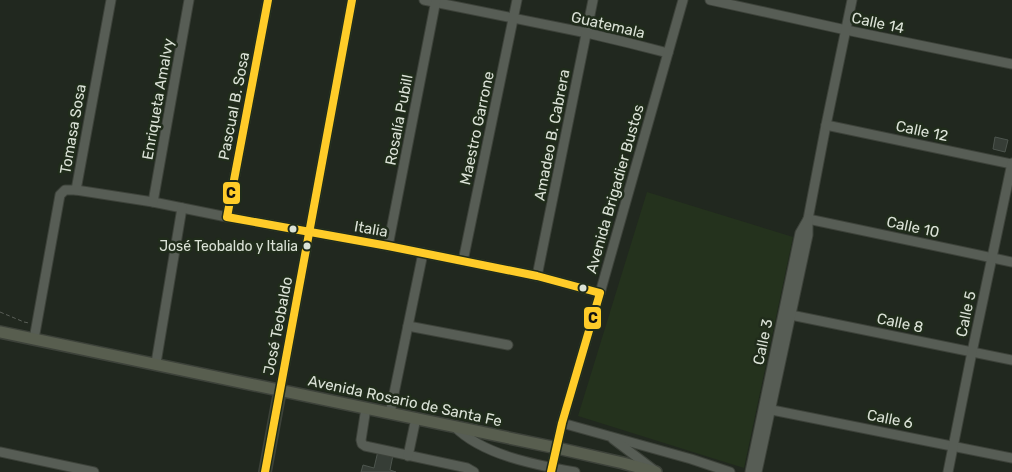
<svg xmlns="http://www.w3.org/2000/svg" width="1012" height="472" font-family="Rubik,sans-serif">
  <rect width="100%" height="100%" fill="#21281f"/>
  <path fill="#24321d" d="M 647,192 L 793,237 L 744,468 L 578,416 Z"/>
  <g fill="#363d36" stroke="#4d554e">
    <path d="M 995,137 L 1008,140 L 1005,152 L 993,149 Z"/>
    <path d="M 378,451 L 393,455 L 390,470 L 396,472 L 361,472 L 363,465 L 374,468 Z"/>
  </g>
  <g fill="none" stroke-linecap="round" stroke-linejoin="round">
    <defs>
      <g id="minor">
        <path d="M 424,0 L 587,33 L 629,43 L 668,53"/>
        <path d="M 710,0 L 846,30 L 1012,64"/>
        <path d="M 852,0 L 826,125 L 808,219 L 1012,262"/>
        <path d="M 826,125 L 1012,164"/>
        <path d="M 76,190 L 153,202 L 227,217 L 388,246 L 537,276 L 600,293"/>
        <path d="M 153,202 L 189,0"/>
        <path d="M 227,217 L 268,0"/>
        <path d="M 388,246 L 436,0"/>
        <path d="M 463,261 L 517,0"/>
        <path d="M 537,276 L 593,0"/>
        <path d="M 786,314 L 1012,360"/>
        <path d="M 408,326 L 508,345"/>
        <path d="M 34,339 L 60,195 L 65,190 L 76,190 L 111,0"/>
        <path d="M 156,363 L 182,208"/>
        <path d="M 280,391 L 352,0"/>
        <path d="M 366,408 L 361,440 L 362,444 L 365,446 L 467,468 L 474,472"/>
        <path d="M 767,409 L 1012,458"/>
        <path d="M 390,413 L 423,253"/>
        <path d="M 562,423 L 691,459 L 730,472"/>
        <path d="M 454,426 C 482,455 536,465 575,472"/>
        <path d="M 613,439 L 654,470"/>
        <path d="M 0,452 L 94,472"/>
        <path d="M 408,456 L 416,418"/>
        <path d="M 551,472 L 562,423 L 600,293 L 683,0"/>
        <path d="M 750,472 L 800,233 L 808,219 L 808,235 L 757,472"/>
        <path d="M 948,472 L 972,352 L 1012,163"/>
      </g>
      <g id="major">
        <path d="M 0,332 L 557,448 L 623,463 L 656,472"/>
        <path d="M 265,472 L 280,391"/>
      </g>
    </defs>
    <use href="#minor" stroke="#3d423a" stroke-width="11"/>
    <use href="#major" stroke="#3d423a" stroke-width="14"/>
    <path stroke="#595e57" stroke-width="1" stroke-dasharray="4 2.5" stroke-linecap="butt" d="M 0,312 L 24,322 L 29,323"/>
    <use href="#minor" stroke="#575d55" stroke-width="9"/>
    <use href="#major" stroke="#585e4f" stroke-width="11"/>
    <defs>
      <g id="bus-1">
        <path d="M 268,0 L 227,217 L 388,246 L 537,276 L 600,293 L 562,423 L 551,472"/>
        <path d="M 265,472 L 352,0"/>
      </g>
    </defs>
    <use href="#bus-1" stroke="#202c1b" stroke-width="11"/>
    <use href="#bus-1" stroke="#ffcc29" stroke-width="8"/>
  </g>
  <g fill="#dbe2d7" stroke="#202c1b" stroke-width="2">
    <circle cx="293" cy="229" r="4.5"/>
    <circle cx="307" cy="246" r="4.5"/>
    <circle cx="583" cy="288" r="4.5"/>
  </g>
  <g text-anchor="middle" stroke-width="5" stroke-linejoin="round" paint-order="stroke">
    <g font-size="14" fill="#dbe2d7" stroke="#202c1b" text-anchor="end">
      <text x="298" y="251">José Teobaldo y Italia</text>
    </g>
    <g font-size="15" fill="#dbe2d7" stroke="#202c1b">
      <text transform="translate(878 23) rotate(12)" y="5">Calle 14</text>
      <text transform="translate(608 25) rotate(13)" y="5">Guatemala</text>
      <text transform="translate(158 99) rotate(-80)" y="5">Enriqueta Amalvy</text>
      <text transform="translate(234 106) rotate(-79)" y="5">Pascual B. Sosa</text>
      <text transform="translate(399 120) rotate(-79)" y="5">Rosalía Pubill</text>
      <text transform="translate(477 128) rotate(-78)" y="5">Maestro Garrone</text>
      <text transform="translate(73 129) rotate(-80)" y="5">Tomasa Sosa</text>
      <text transform="translate(922 131) rotate(12)" y="5">Calle 12</text>
      <text transform="translate(552 135) rotate(-79)" y="5">Amadeo B. Cabrera</text>
      <text transform="translate(615 189) rotate(-74)" y="5">Avenida Brigadier Bustos</text>
      <text transform="translate(913 227) rotate(12)" y="5">Calle 10</text>
      <text transform="translate(371 229) rotate(10)" y="5">Italia</text>
      <text transform="translate(966 314) rotate(-78)" y="5">Calle 5</text>
      <text transform="translate(900 323) rotate(12)" y="5">Calle 8</text>
      <text transform="translate(278 326) rotate(-79)" y="5">José Teobaldo</text>
      <text transform="translate(763 342) rotate(-78)" y="5">Calle 3</text>
      <text transform="translate(405 401) rotate(12)" y="5">Avenida Rosario de Santa Fe</text>
      <text transform="translate(890 419) rotate(11)" y="5">Calle 6</text>
    </g>
  </g>
  <g stroke="#202c1b" stroke-width="2">
    <rect x="222" y="181" width="19" height="24" rx="5" fill="#ffcc29"/>
    <rect x="583" y="306" width="19" height="24" rx="5" fill="#ffcc29"/>
  </g>
  <g font-size="14" text-anchor="middle" font-weight="bold" fill="#111">
    <text x="231" y="198">C</text>
    <text x="593" y="323">C</text>
  </g>
</svg>
